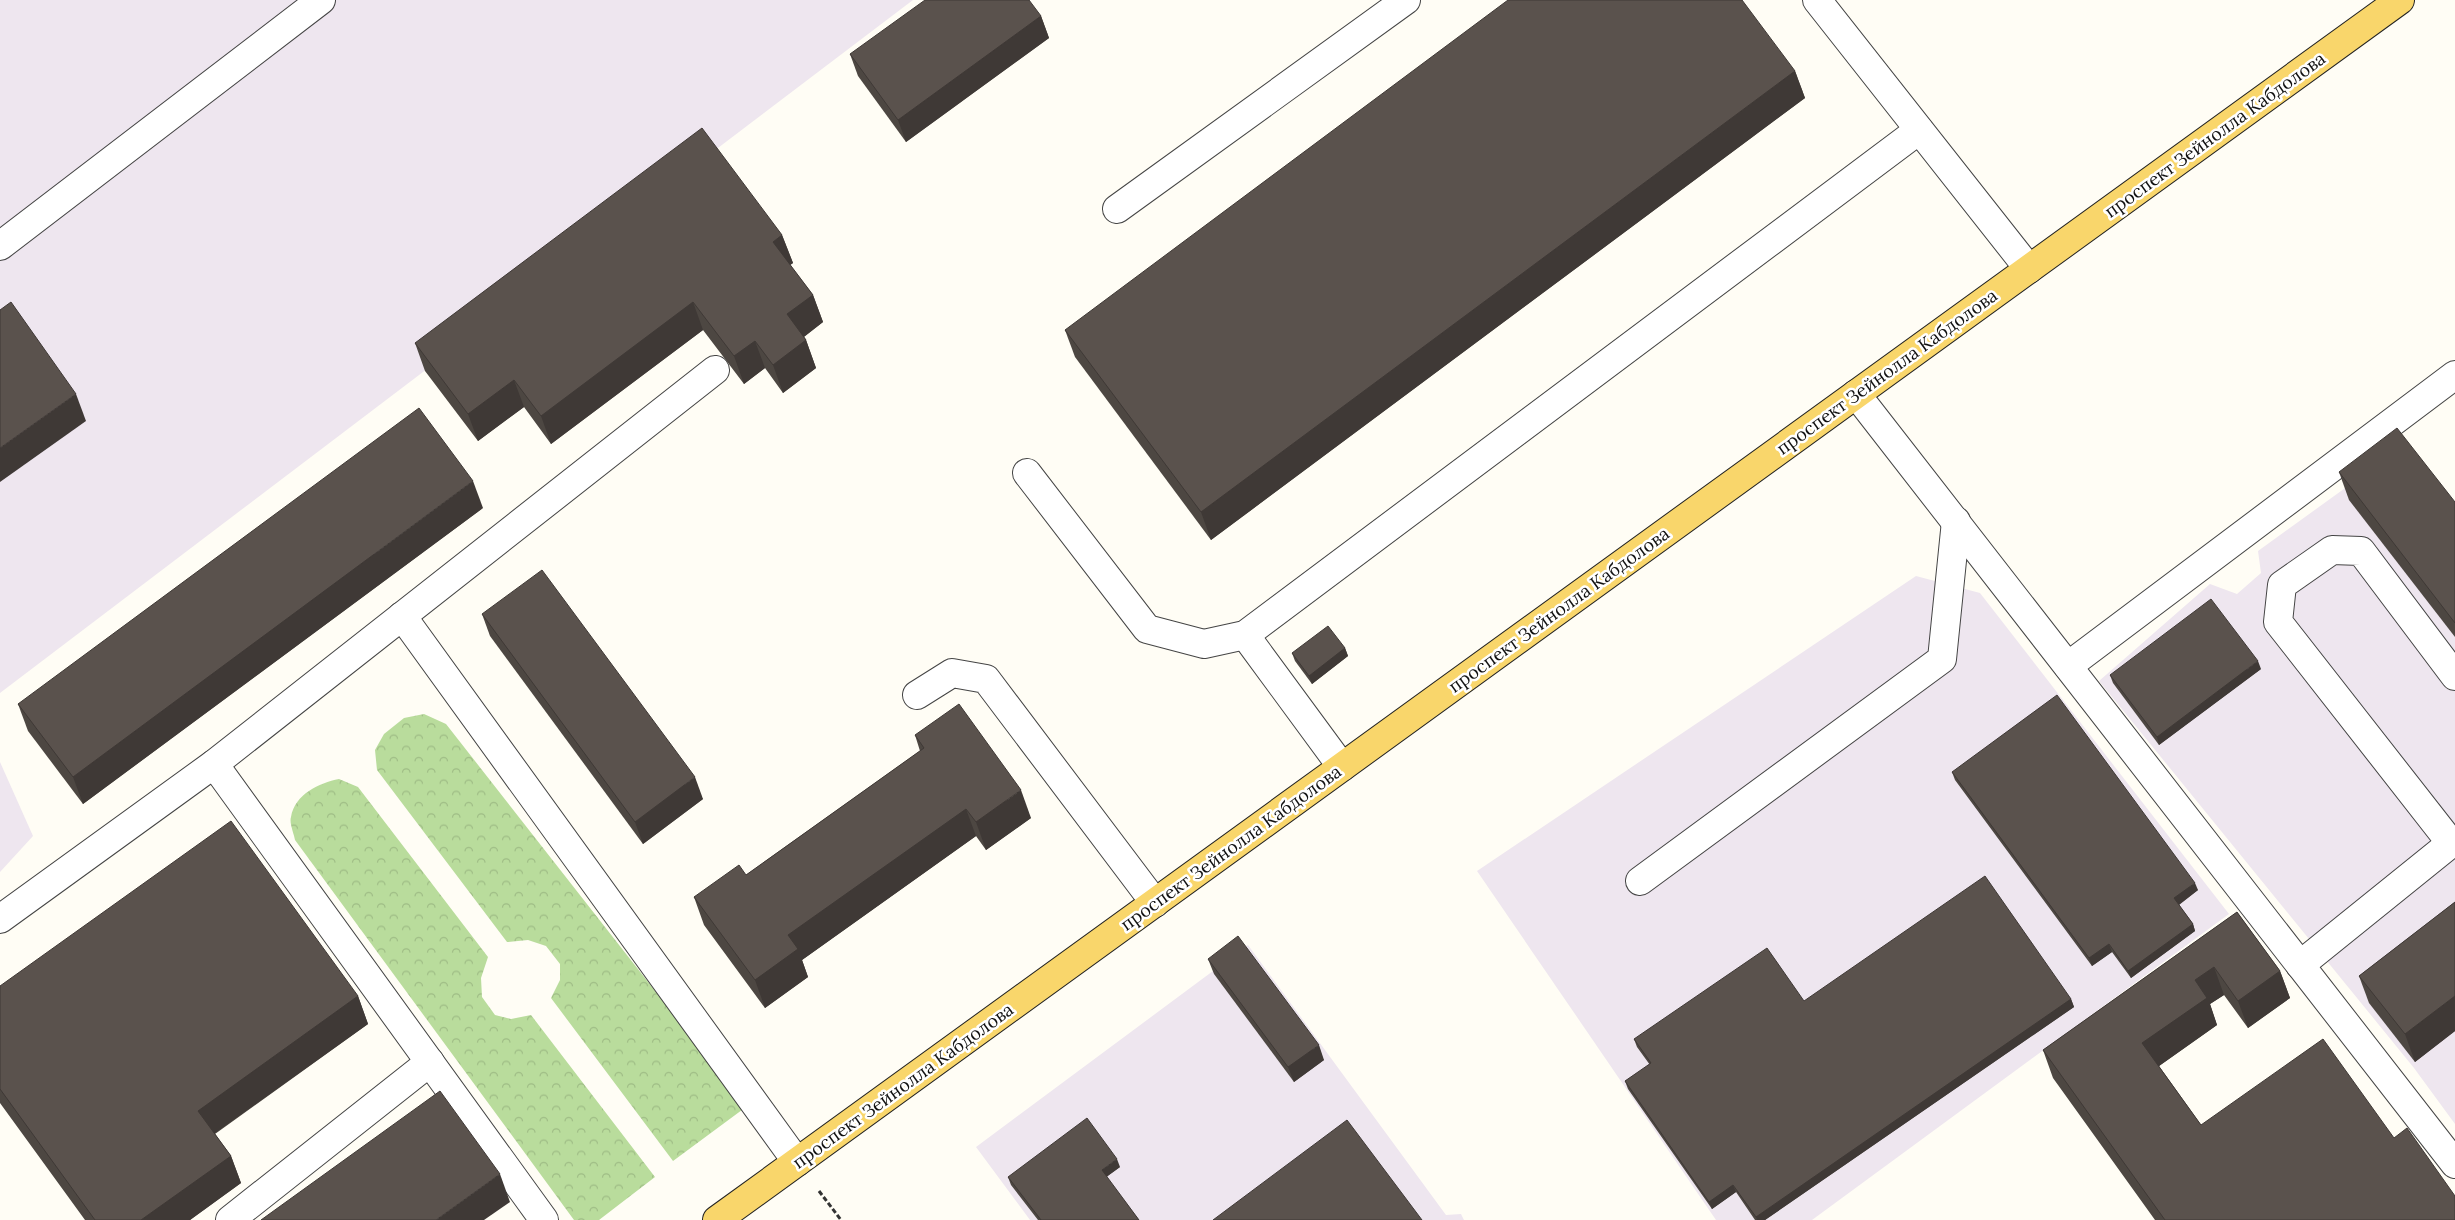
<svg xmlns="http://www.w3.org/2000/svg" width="2455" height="1220" font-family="Lora,serif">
  <defs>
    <pattern id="forest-crowns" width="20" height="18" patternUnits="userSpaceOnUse" patternTransform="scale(1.25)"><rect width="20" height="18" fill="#b9dc9c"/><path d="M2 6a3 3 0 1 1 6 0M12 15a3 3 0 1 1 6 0" fill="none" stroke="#9ebc85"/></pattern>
  </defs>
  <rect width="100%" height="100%" fill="#fffdf5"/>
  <g fill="#eee6ef">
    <path d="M 0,0 L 913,0 L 0,693 Z"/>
    <path d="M 2395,452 L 2455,505 L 2455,1124 L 2414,1068 L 2099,681 L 2210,584 L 2237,594 L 2261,573 L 2258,551 Z"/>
    <path d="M 1916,576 L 1980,593 L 2229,914 L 1812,1220 L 1716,1220 L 1477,871 Z"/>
    <path d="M 0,762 L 33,836 L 0,872 Z"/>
    <path d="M 1248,945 L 1446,1215 L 1461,1214 L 1464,1220 L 1030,1220 L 976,1147 Z"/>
  </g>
  <g fill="url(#forest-crowns)">
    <path d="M 424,714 L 446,724 L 746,1107 L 673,1161 L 551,998 L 560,980 L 560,964 L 546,946 L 528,940 L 507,942 L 377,770 L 375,750 L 384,734 L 404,718 Z"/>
    <path d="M 339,779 L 358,787 L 488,957 L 481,978 L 482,997 L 495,1015 L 511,1019 L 531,1015 L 655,1177 L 599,1220 L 574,1220 L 295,840 C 294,834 289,823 291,817 C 295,794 319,783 339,779 Z"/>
  </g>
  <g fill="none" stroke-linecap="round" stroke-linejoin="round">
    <defs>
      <g id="minor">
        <path d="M 1817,0 L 2029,269"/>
        <path d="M 1117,209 L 1406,0"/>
        <path d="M 0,246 L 321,0"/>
        <path d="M 1856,394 L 2455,1164"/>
        <path d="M 1027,473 L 1147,629 L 1204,644 L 1245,635 L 1919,130"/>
        <path d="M 402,616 L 797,1162"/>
        <path d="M 1245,635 L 1342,767"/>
        <path d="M 2068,666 L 2455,375"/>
        <path d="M 917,695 L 952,673 L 986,679 L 1155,903"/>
        <path d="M 214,764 L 715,370"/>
        <path d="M 2451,843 L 2278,622 L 2282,585 L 2332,550 L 2361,551 L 2455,676"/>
        <path d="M 1640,881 L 1942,659 L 1956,521"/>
        <path d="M 0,919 L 214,764 L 544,1220"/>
        <path d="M 2300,965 L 2455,840"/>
        <path d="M 230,1220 L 430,1062"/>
      </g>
      <path id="major" d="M 717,1220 L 2400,0"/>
    </defs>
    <use href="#minor" stroke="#444" stroke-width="30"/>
    <use href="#major" stroke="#222" stroke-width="30"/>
    <path stroke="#333" stroke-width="3" stroke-dasharray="5 2.5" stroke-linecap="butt" d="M 819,1191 L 841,1220"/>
    <use href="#minor" stroke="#fff" stroke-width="28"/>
    <use href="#major" stroke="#f9d66b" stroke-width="28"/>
  </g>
  <g fill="#4d4742">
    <path d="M 1041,16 L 1049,38 L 906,142 L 858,76 L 850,54 Z"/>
    <path d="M 1795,71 L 1805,98 L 1211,540 L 1075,357 L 1065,330 Z"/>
    <path d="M 782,235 L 793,263 L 790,265 L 813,295 L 823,322 L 804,337 L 806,340 L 816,368 L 783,393 L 765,368 L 744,384 L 703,330 L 551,444 L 524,407 L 478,441 L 425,371 L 415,343 Z"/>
    <path d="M 2339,472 L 2455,502 L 2455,637 L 2349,500 Z"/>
    <path d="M 483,508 L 83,804 L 28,731 L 18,704 Z"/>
    <path d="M 482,614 L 703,799 L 643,844 L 490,636 Z"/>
    <path d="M 1345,648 L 1348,656 L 1312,684 L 1295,661 L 1292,653 Z"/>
    <path d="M 2261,669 L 2159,745 L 2113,683 L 2110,675 Z"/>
    <path d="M 915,735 L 1031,818 L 986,850 L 976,836 L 802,960 L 808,977 L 765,1008 L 704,925 L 694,897 L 746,875 L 920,751 Z"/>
    <path d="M 1952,772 L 2198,890 L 2179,905 L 2193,924 L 2195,931 L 2131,978 L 2112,952 L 2092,966 L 1955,780 Z"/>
    <path d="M 2455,902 L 2455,1031 L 2415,1062 L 2369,1003 L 2359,976 Z"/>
    <path d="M 2237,912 L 2280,971 L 2290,998 L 2248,1028 L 2224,995 L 2210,1004 L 2217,1025 L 2159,1066 L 2201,1125 L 2394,1138 L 2455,1220 L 2155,1220 L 2053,1078 L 2043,1050 Z"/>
    <path d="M 1208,959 L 1324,1060 L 1294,1082 L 1214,974 Z"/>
    <path d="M 0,986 L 358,996 L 368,1024 L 215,1134 L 231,1156 L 241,1183 L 190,1220 L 85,1220 L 0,1103 Z"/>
    <path d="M 2071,999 L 2074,1007 L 1765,1220 L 1755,1220 L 1736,1192 L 1712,1209 L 1628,1089 L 1625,1081 L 1650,1065 L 1637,1047 L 1634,1039 L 1804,1001 Z"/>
    <path d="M 1120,1167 L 1106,1177 L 1139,1220 L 1038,1220 L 1011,1185 L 1008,1177 Z"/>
  </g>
  <g fill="#3f3936">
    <path d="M 1041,16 L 1049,38 L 906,142 L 898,120 Z"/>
    <path d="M 1795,71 L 1805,98 L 1211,540 L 1201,512 Z"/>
    <path d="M 782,235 L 793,263 L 783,270 L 773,242 Z"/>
    <path d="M 813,295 L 823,322 L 797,342 L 787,314 Z"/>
    <path d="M 693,302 L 703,330 L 551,444 L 541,416 Z"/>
    <path d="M 806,340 L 816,368 L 783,393 L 773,365 Z"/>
    <path d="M 755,341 L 765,368 L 744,384 L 734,356 Z"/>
    <path d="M 514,380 L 524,407 L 478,441 L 468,414 Z"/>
    <path d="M 76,394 L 86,421 L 0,482 L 0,448 Z"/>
    <path d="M 473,481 L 483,508 L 83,804 L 73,777 Z"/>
    <path d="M 1345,648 L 1348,656 L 1312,684 L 1309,676 Z"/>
    <path d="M 2258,661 L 2261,669 L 2159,745 L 2157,737 Z"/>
    <path d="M 695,777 L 703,799 L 643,844 L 635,822 Z"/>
    <path d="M 1021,790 L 1031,818 L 986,850 L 976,822 Z"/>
    <path d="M 966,809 L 976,836 L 802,960 L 808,977 L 765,1008 L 755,980 L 788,935 Z"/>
    <path d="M 2195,883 L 2198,890 L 2177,906 L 2174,898 Z"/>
    <path d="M 2193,924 L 2195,931 L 2131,978 L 2128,971 Z"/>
    <path d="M 2109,944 L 2112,952 L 2092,966 L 2089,958 Z"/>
    <path d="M 2214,967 L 2224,995 L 2210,1004 L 2217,1025 L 2152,1071 L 2142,1043 L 2195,980 Z"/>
    <path d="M 2280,971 L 2290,998 L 2248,1028 L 2238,1001 Z"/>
    <path d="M 358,996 L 368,1024 L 208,1138 L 198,1111 Z"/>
    <path d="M 2455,996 L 2455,1031 L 2415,1062 L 2405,1034 Z"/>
    <path d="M 2071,999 L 2074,1007 L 1765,1220 L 1757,1220 L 1756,1217 Z"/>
    <path d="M 1319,1045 L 1324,1060 L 1294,1082 L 1288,1067 Z"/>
    <path d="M 231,1156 L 241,1183 L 190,1220 L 141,1220 Z"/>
    <path d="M 1117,1159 L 1120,1167 L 1105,1178 L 1102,1170 Z"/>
    <path d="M 500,1174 L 510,1202 L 484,1220 L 436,1220 Z"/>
    <path d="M 1733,1185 L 1736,1192 L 1712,1209 L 1709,1202 Z"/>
  </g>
  <g fill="#5a524d" stroke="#3f3936">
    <path d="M 925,0 L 1029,0 L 1041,16 L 898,120 L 850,54 Z"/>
    <path d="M 1508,0 L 1742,0 L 1795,71 L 1201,512 L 1065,330 Z"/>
    <path d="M 702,128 L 782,235 L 773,242 L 813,295 L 787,314 L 806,340 L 773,365 L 755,341 L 734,356 L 693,302 L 541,416 L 514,380 L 468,414 L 415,343 Z"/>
    <path d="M 11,302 L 76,394 L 0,448 L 0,310 Z"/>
    <path d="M 419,408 L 473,481 L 73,777 L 18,704 Z"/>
    <path d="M 2397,428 L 2455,502 L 2455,623 L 2339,472 Z"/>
    <path d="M 542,570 L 695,777 L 635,822 L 482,614 Z"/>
    <path d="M 2211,599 L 2258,661 L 2157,737 L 2110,675 Z"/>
    <path d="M 1328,626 L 1345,648 L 1309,676 L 1292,653 Z"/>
    <path d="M 2057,695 L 2195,883 L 2174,898 L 2193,924 L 2128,971 L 2109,944 L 2089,958 L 1952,772 Z"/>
    <path d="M 959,704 L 1021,790 L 976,822 L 966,809 L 788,935 L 798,949 L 755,980 L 694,897 L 739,865 L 746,875 L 924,748 L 915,735 Z"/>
    <path d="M 231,821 L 358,996 L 198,1111 L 231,1156 L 141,1220 L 95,1220 L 0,1089 L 0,986 Z"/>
    <path d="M 1985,876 L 2071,999 L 1756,1217 L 1733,1185 L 1709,1202 L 1625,1081 L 1651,1063 L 1634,1039 L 1767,948 L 1804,1001 Z"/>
    <path d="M 2455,902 L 2455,996 L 2405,1034 L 2359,976 Z"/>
    <path d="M 2237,912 L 2280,971 L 2238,1001 L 2214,967 L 2195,980 L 2207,998 L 2142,1043 L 2201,1125 L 2323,1039 L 2394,1138 L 2407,1128 L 2455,1196 L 2455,1220 L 2165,1220 L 2043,1050 Z"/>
    <path d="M 1238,936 L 1319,1045 L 1288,1067 L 1208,959 Z"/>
    <path d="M 440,1091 L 500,1174 L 436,1220 L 261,1220 Z"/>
    <path d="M 1087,1118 L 1117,1159 L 1102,1170 L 1139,1220 L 1041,1220 L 1008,1177 Z"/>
    <path d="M 1347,1120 L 1422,1220 L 1213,1220 Z"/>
  </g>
  <g text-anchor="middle" stroke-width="5" stroke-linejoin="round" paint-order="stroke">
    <g font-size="18" fill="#111" stroke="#fff">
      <text transform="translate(2215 135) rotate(-36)" y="6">проспект Зейнолла Кабдолова</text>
      <text transform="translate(1887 372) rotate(-36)" y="6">проспект Зейнолла Кабдолова</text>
      <text transform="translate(1559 610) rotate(-36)" y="6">проспект Зейнолла Кабдолова</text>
      <text transform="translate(1231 848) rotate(-36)" y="6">проспект Зейнолла Кабдолова</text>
      <text transform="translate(903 1086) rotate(-36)" y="6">проспект Зейнолла Кабдолова</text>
    </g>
  </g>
</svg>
